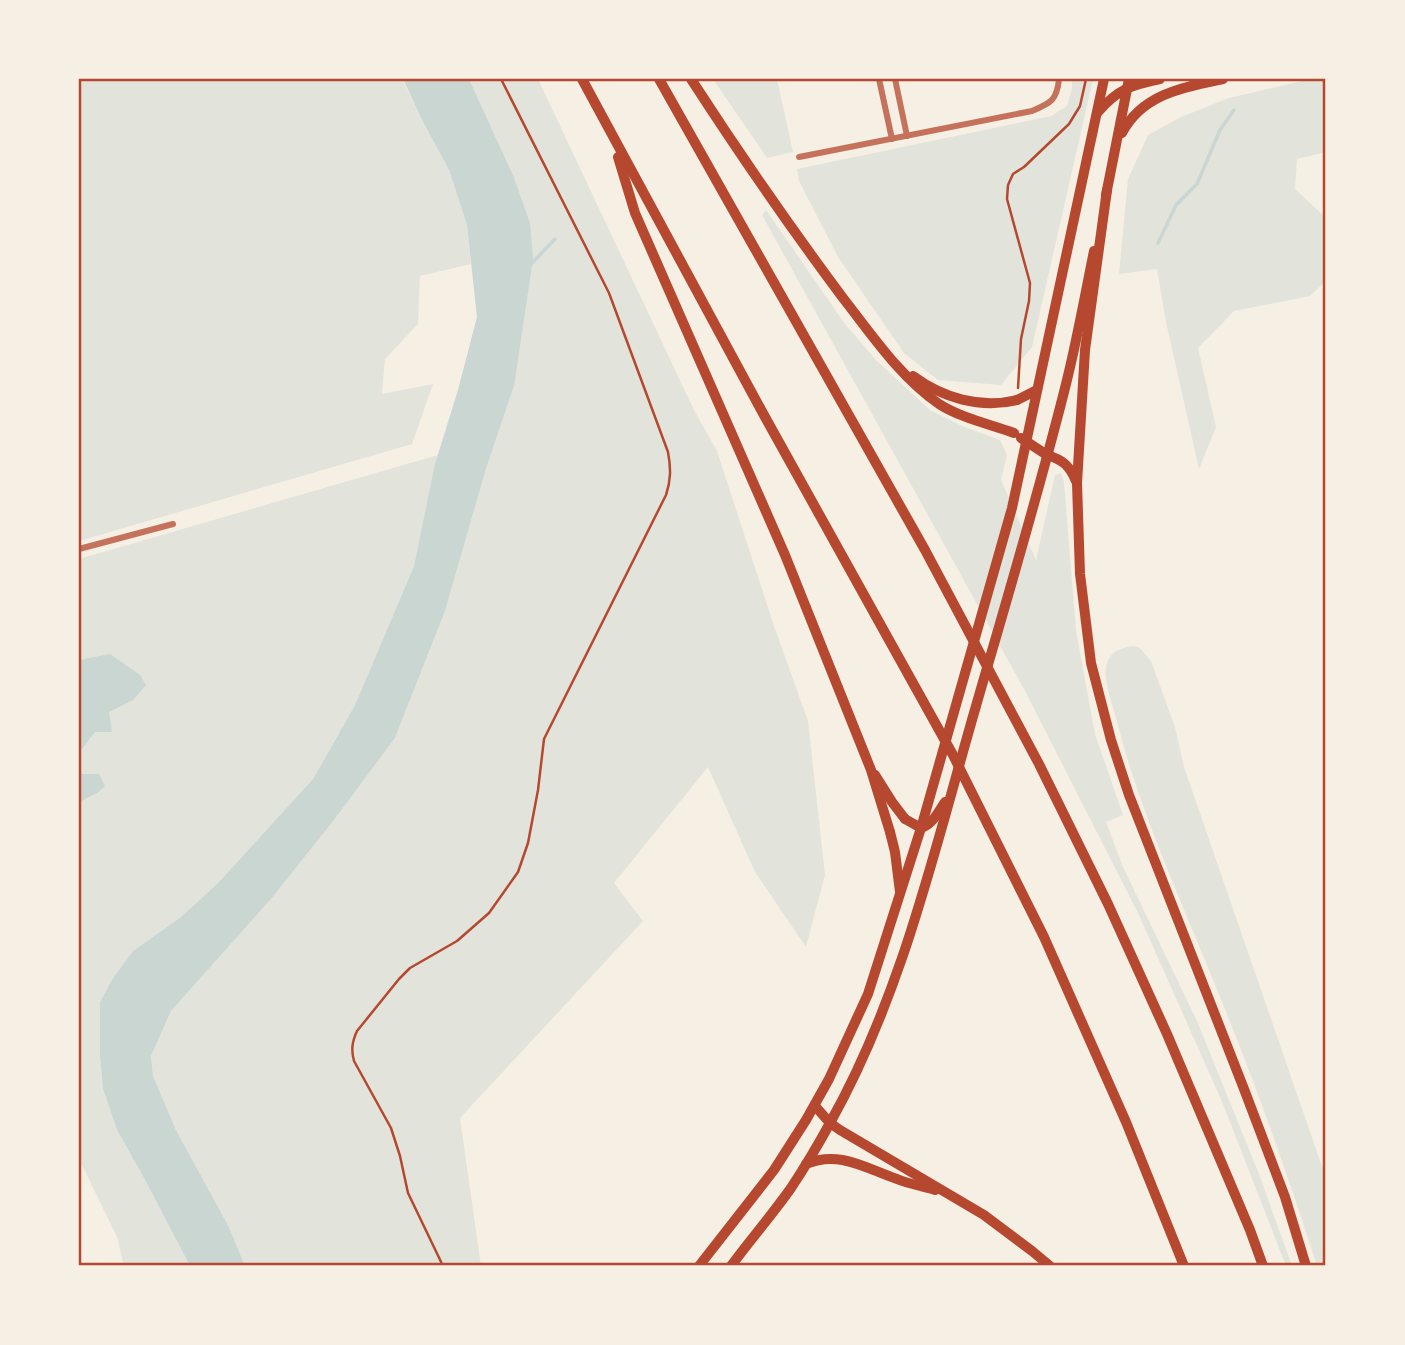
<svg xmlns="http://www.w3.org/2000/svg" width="1405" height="1345" font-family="'Alegreya Sans',sans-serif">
  <rect width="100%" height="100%" fill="#f6efe4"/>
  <g fill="#e2e4dc">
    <path d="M 79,79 L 402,79 L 422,120 L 449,170 L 467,225 L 471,264 L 420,276 L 418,324 L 385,359 L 382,394 L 433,384 L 412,444 L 79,541 Z"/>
    <path d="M 469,79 L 538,79 L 694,410 L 717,451 L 774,626 L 808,721 L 825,875 L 806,947 L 755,872 L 708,767 L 614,883 L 643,921 L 460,1118 L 481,1266 L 245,1266 L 229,1227 L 176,1130 L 153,1076 L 151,1056 L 171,1011 L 271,899 L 334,820 L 395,738 L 445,611 L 486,469 L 514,386 L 513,175 Z"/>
    <path d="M 713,79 L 777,79 L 793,152 L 767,158 Z"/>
    <path d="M 1072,79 L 1093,79 L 1032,347 L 1001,385 L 938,380 L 904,353 L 838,257 L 799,181 L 797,169 L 1051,116 L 1067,106 L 1072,88 Z"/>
    <path d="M 1326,79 L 1326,152 L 1297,159 L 1295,189 L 1326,218 L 1326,281 L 1310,296 L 1234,311 L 1198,348 L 1216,427 L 1199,469 L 1166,322 L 1157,269 L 1119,274 L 1128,179 L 1148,135 L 1181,117 L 1229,98 L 1306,80 Z"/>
    <path d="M 766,210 L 845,324 L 877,361 L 930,410 L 962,426 L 1000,440 L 1007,455 L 1001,480 L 1036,560 L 1055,475 L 1061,473 L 1064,482 L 1076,631 L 1095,734 L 1123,815 L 1106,822 L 1123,867 L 1197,1021 L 1259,1174 L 1292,1266 L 1286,1266 L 1223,1104 L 1138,913 L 1024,689 L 762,215 Z"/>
    <path d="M 438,455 L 414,566 L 355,705 L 313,779 L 218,883 L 181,917 L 133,951 L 113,978 L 100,1002 L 100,1056 L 103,1089 L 117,1130 L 144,1178 L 190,1266 L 124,1266 L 117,1237 L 79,1159 L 79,559 Z"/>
    <path d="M 1133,646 L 1140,648 L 1151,661 L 1175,727 L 1184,767 L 1326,1178 L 1326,1266 L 1317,1266 C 1288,1175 1256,1085 1220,997 C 1183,904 1139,812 1115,714 C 1111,700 1104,682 1106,667 C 1108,653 1120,648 1133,646 Z"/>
  </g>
  <g fill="#c9d6d2">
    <path d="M 403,79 L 469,79 L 513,175 L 530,223 L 533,259 L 514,386 L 486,469 L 445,611 L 395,738 L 334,820 L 271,899 L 171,1011 L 151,1056 L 153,1076 L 176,1130 L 229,1227 L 245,1266 L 190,1266 L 144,1178 L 117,1130 L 103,1089 L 100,1056 L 100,1002 L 113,978 L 133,951 L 181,917 L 218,883 L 313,779 L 355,705 L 414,566 L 435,464 L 458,390 L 477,317 L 467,225 L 449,170 L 422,120 Z"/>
    <path d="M 110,654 L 140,675 L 146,685 L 133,700 L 109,712 L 112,732 L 95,732 L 82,749 L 79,749 L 79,660 Z"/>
    <path d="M 79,774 L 99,774 L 105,786 C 94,798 89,794 79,804 Z"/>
  </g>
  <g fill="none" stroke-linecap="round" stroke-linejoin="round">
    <g stroke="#c9d6d2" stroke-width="3.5">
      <path d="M 1158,243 L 1176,205 L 1197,184 L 1220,130 L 1234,110"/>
      <path d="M 530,265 L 555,239"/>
    </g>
    <g stroke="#b5482f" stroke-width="2.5">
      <path d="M 1018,388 L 1021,339 L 1029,301 L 1030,283 L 1007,199 L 1008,185 L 1013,174 L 1024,167 L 1069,124 L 1080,106 L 1086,79"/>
      <path d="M 443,1266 L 408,1193 L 400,1156 L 391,1128 L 354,1061 C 351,1050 352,1042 357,1031 L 399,979 L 410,968 L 457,941 L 489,913 L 518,872 L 528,843 L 538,790 L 544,739 L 666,495 C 671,480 671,468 668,452 L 609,293 L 501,79"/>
    </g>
    <g stroke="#c5725c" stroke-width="6">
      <path d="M 879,79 L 892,139"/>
      <path d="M 895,79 L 907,136"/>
      <path d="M 799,157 L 1032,111 C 1051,103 1057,100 1059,79"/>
      <path d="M 79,549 L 173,524"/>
    </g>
    <g stroke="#b5482f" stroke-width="10">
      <path d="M 1098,112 C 1118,89 1131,85 1160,79"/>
      <path d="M 1122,133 C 1142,94 1184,87 1223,79"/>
      <path d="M 1106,195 L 1129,79"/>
      <path d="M 1017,400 L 1037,390"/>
      <path d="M 1021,438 L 1047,455"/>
      <path d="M 905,819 L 921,828 C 933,824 938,812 945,802"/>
      <path d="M 890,832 L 895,852 L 900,892"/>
      <path d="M 699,1266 L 774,1170 L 806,1120 L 829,1079 L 868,994 L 921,828 L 1012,508 L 1104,79"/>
      <path d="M 731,1266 C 750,1240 772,1215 791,1188 C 805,1167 818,1145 830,1123 C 903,993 935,847 976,706 C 1007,599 1039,492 1066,384 C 1077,340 1085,295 1094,251"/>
    </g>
    <g stroke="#b5482f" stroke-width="10">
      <path d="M 582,79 L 765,417 L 953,755 L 1044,937 L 1126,1122 L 1184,1266"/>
      <path d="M 659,79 L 925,550 L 1039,764 L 1108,904 L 1167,1034 L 1250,1230 L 1263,1266"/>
      <path d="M 691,79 C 739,153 790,227 843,298 C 872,335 900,377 939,404 C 961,418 989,424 1014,433"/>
      <path d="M 618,157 L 635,213 L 785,555 L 871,770 L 890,832"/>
      <path d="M 1107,190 L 1085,350 L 1077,483 L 1080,574 L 1091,663 L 1111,740 L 1129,795 L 1244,1089 L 1285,1197 L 1306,1266"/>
      <path d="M 913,376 C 943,398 980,409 1017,400"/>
      <path d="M 1047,455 C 1063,460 1069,465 1076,481"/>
      <path d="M 875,775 L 892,802 L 905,819"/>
      <path d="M 815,1106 L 830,1123 L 840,1130 L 984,1215 L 1032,1251 L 1050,1266"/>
      <path d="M 806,1164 C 839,1150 865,1168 897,1179 C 909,1184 922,1186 935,1190"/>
    </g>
  </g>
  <rect width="1405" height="1345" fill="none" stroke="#f6efe4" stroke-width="161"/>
  <rect x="80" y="80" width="1244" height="1184" fill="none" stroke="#b5482f" stroke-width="2.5"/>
</svg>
